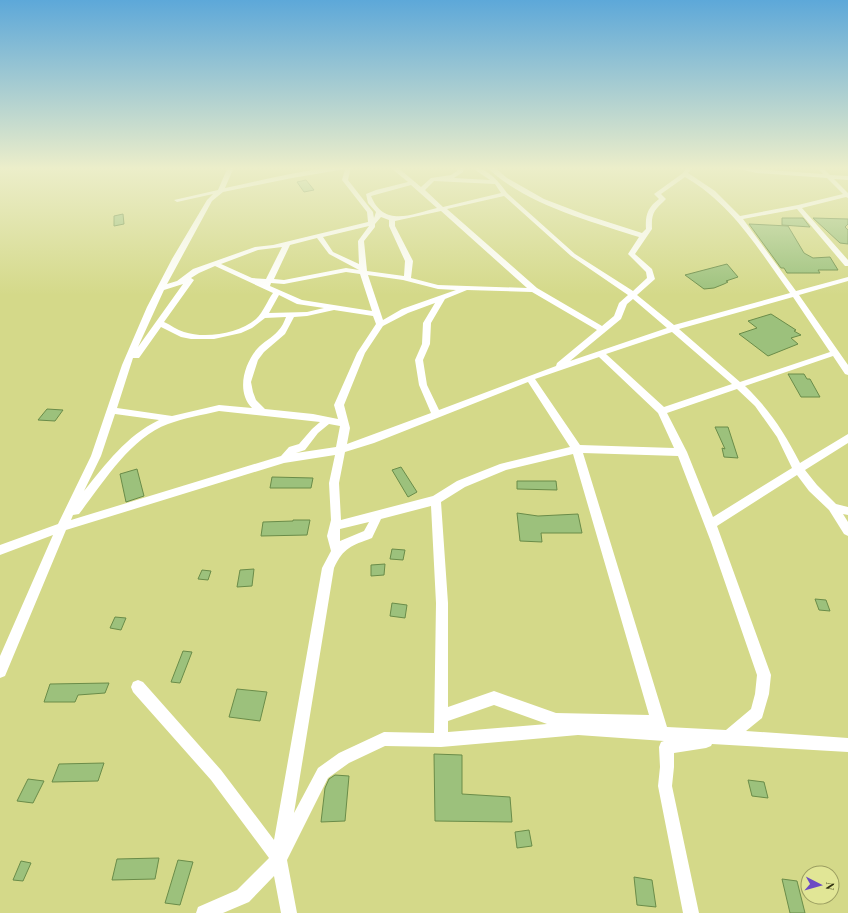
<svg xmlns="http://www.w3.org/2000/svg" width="848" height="913" font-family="'Playfair Display',serif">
  <rect width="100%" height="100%" fill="#d4d989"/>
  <g fill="#9cc17c" stroke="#6a8c49">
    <path d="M 306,180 L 314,190 L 304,192 L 297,182 Z"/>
    <path d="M 123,214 L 124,224 L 114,226 L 114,216 Z"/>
    <path d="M 782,218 L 803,218 L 810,227 L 782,225 Z"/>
    <path d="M 813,218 L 848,219 L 848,224 L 845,227 L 848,230 L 848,244 L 840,243 Z"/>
    <path d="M 749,224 L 788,226 L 804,253 L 813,258 L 830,257 L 838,270 L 818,270 L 820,273 L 787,273 L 784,268 L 781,268 Z"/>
    <path d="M 727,264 L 738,277 L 726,281 L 728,282 L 724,284 L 714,288 L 704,289 L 685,275 Z"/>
    <path d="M 771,314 L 796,330 L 794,331 L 801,335 L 791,338 L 798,344 L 768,356 L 739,334 L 757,328 L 748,321 Z"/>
    <path d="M 788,374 L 804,374 L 807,379 L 810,379 L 820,397 L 801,397 Z"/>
    <path d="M 47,409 L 63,410 L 55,421 L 38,420 Z"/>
    <path d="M 715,427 L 728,427 L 738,458 L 724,457 L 722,448 L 725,449 Z"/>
    <path d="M 401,467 L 417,492 L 408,497 L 392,470 Z"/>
    <path d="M 137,469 L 144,496 L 126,502 L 120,474 Z"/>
    <path d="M 272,477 L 313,478 L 311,488 L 270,488 Z"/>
    <path d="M 517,481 L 556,481 L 557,490 L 517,489 Z"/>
    <path d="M 517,513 L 538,516 L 578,514 L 582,533 L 541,533 L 542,542 L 520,541 Z"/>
    <path d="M 293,520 L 310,520 L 307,535 L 261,536 L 263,522 L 293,521 Z"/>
    <path d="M 392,549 L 405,550 L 403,560 L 390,559 Z"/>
    <path d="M 385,564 L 384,575 L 371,576 L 371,565 Z"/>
    <path d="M 254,569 L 252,586 L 237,587 L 240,570 Z"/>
    <path d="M 202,570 L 211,571 L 208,580 L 198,579 Z"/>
    <path d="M 815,599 L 826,600 L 830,611 L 819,610 Z"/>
    <path d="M 392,603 L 407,605 L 405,618 L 390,616 Z"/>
    <path d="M 115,617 L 126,618 L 121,630 L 110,628 Z"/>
    <path d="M 183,651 L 192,652 L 180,683 L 171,682 Z"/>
    <path d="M 109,683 L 105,693 L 78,695 L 75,702 L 44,702 L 50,684 Z"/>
    <path d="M 237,689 L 267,692 L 260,721 L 229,717 Z"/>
    <path d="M 434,754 L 462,755 L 462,794 L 510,797 L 512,822 L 435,821 Z"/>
    <path d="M 104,763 L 98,781 L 52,782 L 59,764 Z"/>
    <path d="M 335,775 L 349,776 L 345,821 L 321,822 L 325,788 L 329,779 Z"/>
    <path d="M 28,779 L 44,781 L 33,803 L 17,801 Z"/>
    <path d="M 748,780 L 764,782 L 768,798 L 752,796 Z"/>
    <path d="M 529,830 L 532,846 L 517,848 L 515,832 Z"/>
    <path d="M 159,858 L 155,879 L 112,880 L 117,859 Z"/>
    <path d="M 178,860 L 193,862 L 180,905 L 165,903 Z"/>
    <path d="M 21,861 L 31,863 L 23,881 L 13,880 Z"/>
    <path d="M 634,877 L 652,880 L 656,907 L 637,905 Z"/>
    <path d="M 782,879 L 797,881 L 805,913 L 790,913 Z"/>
  </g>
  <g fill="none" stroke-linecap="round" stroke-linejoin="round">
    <path fill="#fff" fill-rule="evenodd" d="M 228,167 L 234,167 L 225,188 C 266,180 309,167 351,167 L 348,180 L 373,212 L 374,218 L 376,212 L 368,203 L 366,194 L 376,190 L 408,182 L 390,167 L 397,167 L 421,187 L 431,178 L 451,175 L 457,171 L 458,167 L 464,167 L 463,172 L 454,178 L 490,180 L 471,167 C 486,167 499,181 507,193 L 575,254 L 633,291 L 647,278 L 646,272 L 628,254 L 639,237 C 592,222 522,203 487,167 L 494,167 L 507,178 L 544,199 L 586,215 L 642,233 L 646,229 C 645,215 648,207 659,199 L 654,194 L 683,173 L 687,167 L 693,167 L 688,173 L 715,191 L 740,216 L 798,205 L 843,194 L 827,178 L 757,173 L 730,167 L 823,174 L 816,167 L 822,167 L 830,175 L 848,176 L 848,180 L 834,179 L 848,193 L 848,198 L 846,197 L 802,208 L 848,260 L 848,266 L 845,266 L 797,209 L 743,219 L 796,291 L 848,277 L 848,281 L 799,295 L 848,365 L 848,375 L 845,374 L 833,356 L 745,386 C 770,410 784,432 800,463 L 848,434 L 848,443 L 805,470 L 817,485 L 836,504 L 848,507 L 848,515 L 843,514 L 848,522 L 848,536 L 844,534 L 829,510 L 809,491 L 797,475 L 717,526 L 771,675 L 769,694 L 762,718 L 746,731 L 848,738 L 848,752 L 712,744 L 711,746 L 706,748 L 674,753 L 674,767 L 672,786 L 699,913 L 683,913 L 658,786 L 660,767 L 659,747 L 661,742 L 664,741 L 578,735 L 441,747 L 385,746 L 349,763 L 328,778 L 287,860 L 297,913 L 281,913 L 274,876 L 249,902 L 223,913 L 196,913 L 198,907 L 237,890 L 269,858 L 211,780 L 133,692 L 131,687 L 133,682 L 138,680 L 143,682 L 221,770 L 274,840 L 322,568 L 331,551 L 327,536 L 331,520 L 329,483 L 335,455 L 284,463 L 66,530 L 5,676 L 0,678 L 0,656 L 53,535 L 0,555 L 0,545 L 58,524 L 91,456 L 122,365 L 147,307 L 172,259 L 207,200 L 213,194 L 177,202 L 174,200 L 218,190 ZM 345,169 L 342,180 L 367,212 L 368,222 L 273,245 L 255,247 L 193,269 L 177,281 L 167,284 L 212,201 L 223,192 L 292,178 ZM 685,177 C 732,204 759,250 790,293 L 674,325 L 637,295 L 655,279 L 652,269 L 635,254 L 652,229 C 651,212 655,210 666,199 L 661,194 ZM 434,181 L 495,184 L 501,193 L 443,207 L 425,190 ZM 411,185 L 437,208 C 412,214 384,228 371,196 ZM 504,196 L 571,256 L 628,295 L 619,303 L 614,316 L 602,326 L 537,288 L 447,209 ZM 441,211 L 527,288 L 438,285 L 411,278 L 413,261 L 395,226 L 395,221 ZM 381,217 L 389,220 L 389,226 L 405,261 L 404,276 L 367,271 L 364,241 L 375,227 L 375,224 ZM 369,226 L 358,241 L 359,264 L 333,252 L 323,237 ZM 317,238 L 329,254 L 359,270 L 346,268 L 284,280 L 274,279 L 290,245 ZM 282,247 L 266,279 L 252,278 L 221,264 L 258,250 ZM 215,266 L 273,293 C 267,301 264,311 256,319 C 238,334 205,339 184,332 C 177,330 171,325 164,322 L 194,280 L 191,278 L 199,273 ZM 346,272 L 360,274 L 372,311 L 302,300 L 270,286 L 271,283 L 284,284 ZM 368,275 L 403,280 L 438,289 L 456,290 L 402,309 L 383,320 ZM 183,284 L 138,347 L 164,290 ZM 467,290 L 532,292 L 597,330 L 557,363 L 556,366 L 439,410 L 427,385 L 423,360 L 430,344 L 431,323 L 445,299 ZM 279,295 L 297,304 L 324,308 L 307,312 L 269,313 ZM 793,297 L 830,352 L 740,382 L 679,329 ZM 633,299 L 667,328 L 570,361 L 621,319 L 627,304 ZM 435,303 L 423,323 L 422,344 L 415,360 L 419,385 L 431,413 L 347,444 L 350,428 L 344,405 L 365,353 L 383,326 L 408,313 ZM 334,310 L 373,316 L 376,324 L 357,353 L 334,405 L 338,419 L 313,414 L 265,409 L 256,400 L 253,392 L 251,382 L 258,360 L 264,352 L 285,334 L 294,317 L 307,316 ZM 286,317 C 284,322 282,327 278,331 C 272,338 263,342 257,349 C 244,364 236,392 252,408 L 219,405 L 172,416 L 117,408 L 133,358 L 139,358 L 161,327 L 181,337 L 191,339 L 214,339 L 241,333 L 252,328 L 265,318 ZM 672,332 L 732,384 L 664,407 L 606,354 ZM 599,357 L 658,413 L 674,448 L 580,445 L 535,379 ZM 528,382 L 570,447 L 500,464 L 457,481 L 433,496 L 341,520 L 339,483 L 345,452 L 374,443 ZM 737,389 L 755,406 L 777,437 L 792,468 L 713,517 L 687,452 L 667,413 ZM 219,411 L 320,422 L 312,429 L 299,444 L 289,447 L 281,456 L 71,520 L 73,515 L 79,514 C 103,483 130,438 168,424 C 184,418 202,415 219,411 ZM 115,414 L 159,420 C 126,436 106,464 84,491 L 101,456 ZM 329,424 L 340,426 L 336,447 L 296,453 L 305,450 L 318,433 ZM 583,453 L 678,456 L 711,542 L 757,675 L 755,694 L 751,709 L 726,730 L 667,727 ZM 573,454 L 649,715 L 556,713 L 494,691 L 448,707 L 448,603 L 441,502 L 465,487 L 506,470 ZM 431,506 L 436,603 L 434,733 L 384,732 L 339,753 L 318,768 L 294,813 L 334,568 C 344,547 351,546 372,538 L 381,519 ZM 369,522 L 364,531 L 340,541 L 340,529 ZM 494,705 L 547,724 L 448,732 L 448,721 Z"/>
  </g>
  <linearGradient id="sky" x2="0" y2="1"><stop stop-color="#5da8d9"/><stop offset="0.57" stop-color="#eceeca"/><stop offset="1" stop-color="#eceeca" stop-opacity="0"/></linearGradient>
  <rect width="848" height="295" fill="url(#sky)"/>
  <g transform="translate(820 885) rotate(96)"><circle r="19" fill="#e1e696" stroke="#9b9e61"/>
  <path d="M0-3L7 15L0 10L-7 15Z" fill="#6c4bc4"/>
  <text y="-6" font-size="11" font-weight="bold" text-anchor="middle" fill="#313211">N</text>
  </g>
</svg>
